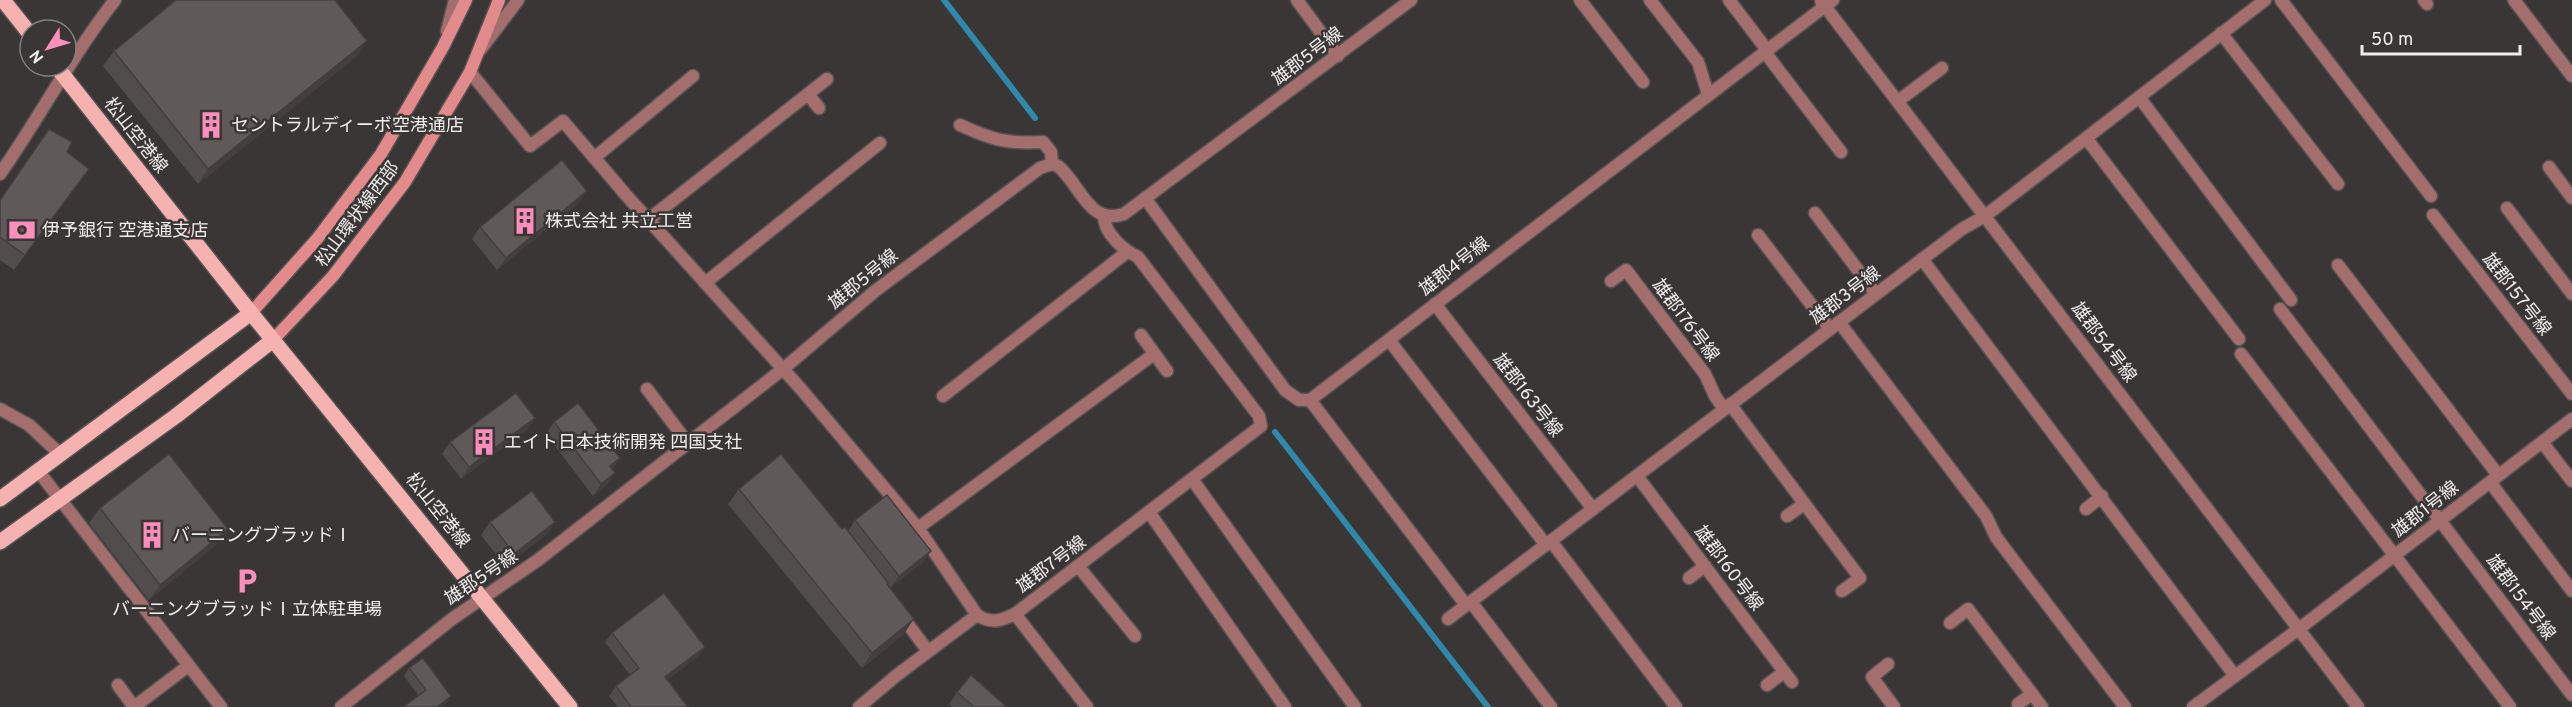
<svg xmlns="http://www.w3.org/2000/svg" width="2572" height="707" font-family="Overpass,'Noto Sans JP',sans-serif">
  <rect width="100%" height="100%" fill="#3a3635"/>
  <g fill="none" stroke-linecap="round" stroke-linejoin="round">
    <g stroke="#2f89ab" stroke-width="6">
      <path d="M 944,0 L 1035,118"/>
      <path d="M 1275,432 L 1488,707"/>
    </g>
    <defs>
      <g id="street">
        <path d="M 1297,0 L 1338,56"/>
        <path d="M 1580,0 L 1643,82"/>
        <path d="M 1650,0 L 1698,62 L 1708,94"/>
        <path d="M 1729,0 L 1767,50"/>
        <path d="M 2281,0 L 2431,196"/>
        <path d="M 2424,0 L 2427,4"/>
        <path d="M 2514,0 L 2572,76"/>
        <path d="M 1821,1 L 2358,707"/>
        <path d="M 447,31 L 455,0"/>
        <path d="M 2221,33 L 2338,184"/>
        <path d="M 481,49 L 518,0"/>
        <path d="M 1764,51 L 1841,152"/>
        <path d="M 470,72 L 530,146 L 563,121 L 626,195 L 801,389 L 918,528 L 977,615"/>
        <path d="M 808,94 L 819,108"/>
        <path d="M 2139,97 L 2291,300"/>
        <path d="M 1898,101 L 1942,68"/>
        <path d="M 960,125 C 993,140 1006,144 1043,142 L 1051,152 L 1052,164"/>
        <path d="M 2086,138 L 2239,339"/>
        <path d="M 594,158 L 693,76"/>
        <path d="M 2549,167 L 2572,198"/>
        <path d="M 0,174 C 40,117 72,55 115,0"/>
        <path d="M 1145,198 L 1285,390 L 1299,400 L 1310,400 L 1833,0"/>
        <path d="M 2507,208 L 2572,294"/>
        <path d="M 1815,213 L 1876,294"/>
        <path d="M 2433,215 L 2572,394"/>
        <path d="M 648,220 L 827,79"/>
        <path d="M 1758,235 L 1830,329"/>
        <path d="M 1922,259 L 2235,676"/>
        <path d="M 2338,265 L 2498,475"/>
        <path d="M 1611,281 L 1626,270 L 1705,374 L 1715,396 L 1724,409"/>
        <path d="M 705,283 L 880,143"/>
        <path d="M 1435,304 L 1593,509"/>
        <path d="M 2280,309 L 2572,695"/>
        <path d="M 1839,322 L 1986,516 L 1996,537 L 2125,707"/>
        <path d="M 1141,335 L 1167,371"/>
        <path d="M 1389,340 L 1546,545"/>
        <path d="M 2241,354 L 2510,707"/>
        <path d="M 647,389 L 687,442"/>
        <path d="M 943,396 L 1127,252"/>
        <path d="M 1310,400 L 1466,605"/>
        <path d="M 1730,404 L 1860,578 L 1842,591"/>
        <path d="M 0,409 L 29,425 L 61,455"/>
        <path d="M 2542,442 L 2572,481"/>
        <path d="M 39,472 L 221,707"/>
        <path d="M 1637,476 L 1792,682"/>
        <path d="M 1192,479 L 1355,707"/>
        <path d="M 2490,482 L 2572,591"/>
        <path d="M 2086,509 L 2102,496"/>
        <path d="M 1149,512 L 1285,707"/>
        <path d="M 1787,516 L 1804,504"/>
        <path d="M 918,528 L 1154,354"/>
        <path d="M 1551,541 L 1676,707"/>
        <path d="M 1078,566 L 1135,636"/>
        <path d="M 1689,578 L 1705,566"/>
        <path d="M 1471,602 L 1551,707"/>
        <path d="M 1015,614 L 1087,707"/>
        <path d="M 901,615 L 928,651"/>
        <path d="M 1448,619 L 1962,229 L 1985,216 L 2265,0"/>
        <path d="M 1950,623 L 1968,609 L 2042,707"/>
        <path d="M 1888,664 L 1872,677 L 1894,707"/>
        <path d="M 118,685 L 134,707 L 188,666"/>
        <path d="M 1767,685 L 1784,672"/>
        <path d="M 2018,704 L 2032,694"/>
        <path d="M 341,707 L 452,619 L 538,560 L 783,369 L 875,291 L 1040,168 L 1052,164 L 1058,166 C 1080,184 1089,226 1124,214 L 1411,0"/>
        <path d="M 859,707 L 897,675 L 977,615 C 991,624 1000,621 1015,614 L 1261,426 L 1259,416 L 1138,257 C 1123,250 1104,233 1104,216"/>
        <path d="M 2193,707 L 2300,628 L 2572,419"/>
      </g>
      <g id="secondary">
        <path d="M 251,313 L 317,239 L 381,154 L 443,47 L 466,0"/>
        <path d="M 273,340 L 333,276 L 405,182 L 470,72 L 499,0"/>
      </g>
      <g id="primary">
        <path d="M 3,0 L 30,34"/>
        <path d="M 56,66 L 251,313 L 570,707"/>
        <path d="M 0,499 L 251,313"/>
        <path d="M 0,542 L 176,416 L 273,340"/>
      </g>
    </defs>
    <use href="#street" stroke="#575352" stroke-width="15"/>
    <use href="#secondary" stroke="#575352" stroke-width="15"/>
    <use href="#primary" stroke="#575352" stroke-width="18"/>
    <use href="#street" stroke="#a56e6e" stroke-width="12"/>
    <use href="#secondary" stroke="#e38b8c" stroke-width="12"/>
    <use href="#primary" stroke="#f6b1b1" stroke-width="15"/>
  </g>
  <g fill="#524d4d">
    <path d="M 114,51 L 356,57 L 198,184 L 103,66 Z"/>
    <path d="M 67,152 L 78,184 L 14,270 L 0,260 L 0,200 Z"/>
    <path d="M 579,203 L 497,270 L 472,239 L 480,227 Z"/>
    <path d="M 535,418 L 527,430 L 461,479 L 442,454 L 450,442 Z"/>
    <path d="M 554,422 L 612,469 L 607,485 L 593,496 L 546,434 Z"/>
    <path d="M 739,489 L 842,529 L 848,531 L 855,520 L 931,551 L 922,563 L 890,588 L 904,634 L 862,668 L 728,504 Z"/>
    <path d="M 100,508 L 228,529 L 217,544 L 149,600 L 89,523 Z"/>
    <path d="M 490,522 L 555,522 L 547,534 L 505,566 L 481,535 Z"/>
    <path d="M 612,633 L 705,647 L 698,656 L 667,680 L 688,707 L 618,707 L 609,696 L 616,686 L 630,675 L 605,642 Z"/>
    <path d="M 409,668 L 446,704 L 418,695 L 404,676 Z"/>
    <path d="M 957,692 L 1007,707 L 952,707 L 949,704 Z"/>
  </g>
  <g fill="#423f3e">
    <path d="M 367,41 L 356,57 L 198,184 L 208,169 Z"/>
    <path d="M 587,191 L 579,203 L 497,270 L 506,258 Z"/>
    <path d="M 535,418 L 527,430 L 461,479 L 469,467 Z"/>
    <path d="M 620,458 L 612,470 L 610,466 Z"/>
    <path d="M 615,473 L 607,485 L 593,496 L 601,484 Z"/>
    <path d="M 555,522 L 547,534 L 505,566 L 514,554 Z"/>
    <path d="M 228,529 L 217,544 L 149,600 L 160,585 Z"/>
    <path d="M 931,551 L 922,563 L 890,588 L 899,576 Z"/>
    <path d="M 914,619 L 904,634 L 862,668 L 872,653 Z"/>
    <path d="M 705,647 L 698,656 L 659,687 L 665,677 Z"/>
    <path d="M 451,696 L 446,704 L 442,707 L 437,707 Z"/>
  </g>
  <g fill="#5f5a59" stroke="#423f3e" stroke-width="1.5">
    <path d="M 176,0 L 335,0 L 367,41 L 208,169 L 114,51 Z"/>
    <path d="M 49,129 L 72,142 L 67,152 L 89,169 L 25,255 L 0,237 L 0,200 Z"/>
    <path d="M 562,160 L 587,191 L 506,258 L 480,227 Z"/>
    <path d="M 516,393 L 535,418 L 469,467 L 450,442 Z"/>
    <path d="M 578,403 L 620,458 L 610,466 L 615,473 L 601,484 L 554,422 Z"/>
    <path d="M 169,454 L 228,529 L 160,585 L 100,508 Z"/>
    <path d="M 781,454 L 842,529 L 845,527 L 888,583 L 887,584 L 914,619 L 872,653 L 739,489 Z"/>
    <path d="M 532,491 L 555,522 L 514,554 L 490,522 Z"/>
    <path d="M 887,495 L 931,551 L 899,576 L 855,520 Z"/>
    <path d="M 664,593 L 705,647 L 665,677 L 688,707 L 631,707 L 616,686 L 639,668 L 612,633 Z"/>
    <path d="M 423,658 L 451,696 L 437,707 L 403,707 L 426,690 L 409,668 Z"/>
    <path d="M 971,675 L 1007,707 L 974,707 L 957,692 Z"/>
  </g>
  <defs>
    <symbol id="building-bare" viewBox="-9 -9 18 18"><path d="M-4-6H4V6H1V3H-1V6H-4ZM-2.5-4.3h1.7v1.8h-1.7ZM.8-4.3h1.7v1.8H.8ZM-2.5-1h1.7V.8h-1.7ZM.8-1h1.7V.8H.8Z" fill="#fe8ebc" stroke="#3a3635" stroke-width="2.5" paint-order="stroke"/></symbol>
    <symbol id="bank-bare" viewBox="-9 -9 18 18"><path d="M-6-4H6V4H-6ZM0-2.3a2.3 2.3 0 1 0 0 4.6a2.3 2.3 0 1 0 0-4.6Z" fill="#fe8ebc" stroke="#3a3635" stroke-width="2.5" paint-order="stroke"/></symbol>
    <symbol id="parking-bare" viewBox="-9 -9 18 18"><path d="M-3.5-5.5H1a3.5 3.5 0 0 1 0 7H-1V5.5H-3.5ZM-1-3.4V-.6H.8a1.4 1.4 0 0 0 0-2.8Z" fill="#fe8ebc" stroke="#3a3635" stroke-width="2.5" paint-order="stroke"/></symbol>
  </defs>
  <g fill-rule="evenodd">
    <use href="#building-bare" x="192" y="106" width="38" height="38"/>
    <use href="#building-bare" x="506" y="202" width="38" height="38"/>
    <use href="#bank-bare" x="3" y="211" width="38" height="38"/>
    <use href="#building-bare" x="465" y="423" width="38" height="38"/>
    <use href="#building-bare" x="133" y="516" width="38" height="38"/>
    <use href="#parking-bare" x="228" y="562" width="38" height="38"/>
  </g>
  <g text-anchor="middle" stroke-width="5" stroke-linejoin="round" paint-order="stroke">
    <g font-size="18" fill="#f0eeed" stroke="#3a3635">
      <text transform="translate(1307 56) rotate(-37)" y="6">雄郡5号線</text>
      <text transform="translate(136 135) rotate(52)" y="6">松山空港線</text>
      <text transform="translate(357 214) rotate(-53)" y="6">松山環状線西部</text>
      <text transform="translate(1454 266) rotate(-38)" y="6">雄郡4号線</text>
      <text transform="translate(863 279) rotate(-39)" y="6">雄郡5号線</text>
      <text transform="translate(2517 294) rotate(52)" y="6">雄郡157号線</text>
      <text transform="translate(1845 295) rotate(-37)" y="6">雄郡3号線</text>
      <text transform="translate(1686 320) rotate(53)" y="6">雄郡176号線</text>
      <text transform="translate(2104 342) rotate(53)" y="6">雄郡54号線</text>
      <text transform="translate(1528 395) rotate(52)" y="6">雄郡163号線</text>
      <text transform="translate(2425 509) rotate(-38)" y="6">雄郡1号線</text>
      <text transform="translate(438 510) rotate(51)" y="6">松山空港線</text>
      <text transform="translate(1051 564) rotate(-37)" y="6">雄郡7号線</text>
      <text transform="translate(1729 568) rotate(53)" y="6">雄郡160号線</text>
      <text transform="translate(481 577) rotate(-34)" y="6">雄郡5号線</text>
      <text transform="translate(2521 597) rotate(53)" y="6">雄郡154号線</text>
    </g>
    <g font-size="18" fill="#f0eeed" stroke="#3a3635" text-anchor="start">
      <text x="231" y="131">セントラルディーボ空港通店</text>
      <text x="545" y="227">株式会社 共立工営</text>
      <text x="42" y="236">伊予銀行 空港通支店</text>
      <text x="504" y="448">エイト日本技術開発 四国支社</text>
      <text x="172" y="541">バーニングブラッドⅠ</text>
      <text x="247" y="615" text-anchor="middle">バーニングブラッドⅠ立体駐車場</text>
    </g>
  </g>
  <g transform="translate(48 48) rotate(233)"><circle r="28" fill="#3a3635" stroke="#83807f" stroke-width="1.5"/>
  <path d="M0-4.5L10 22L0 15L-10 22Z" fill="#fe8ebc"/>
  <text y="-9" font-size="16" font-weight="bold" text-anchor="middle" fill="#f0eeed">N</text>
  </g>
  <path d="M2362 45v9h158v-9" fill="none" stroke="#f0eeed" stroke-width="3"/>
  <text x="2371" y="45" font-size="18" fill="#f0eeed" stroke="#3a3635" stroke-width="4.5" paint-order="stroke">50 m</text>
</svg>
